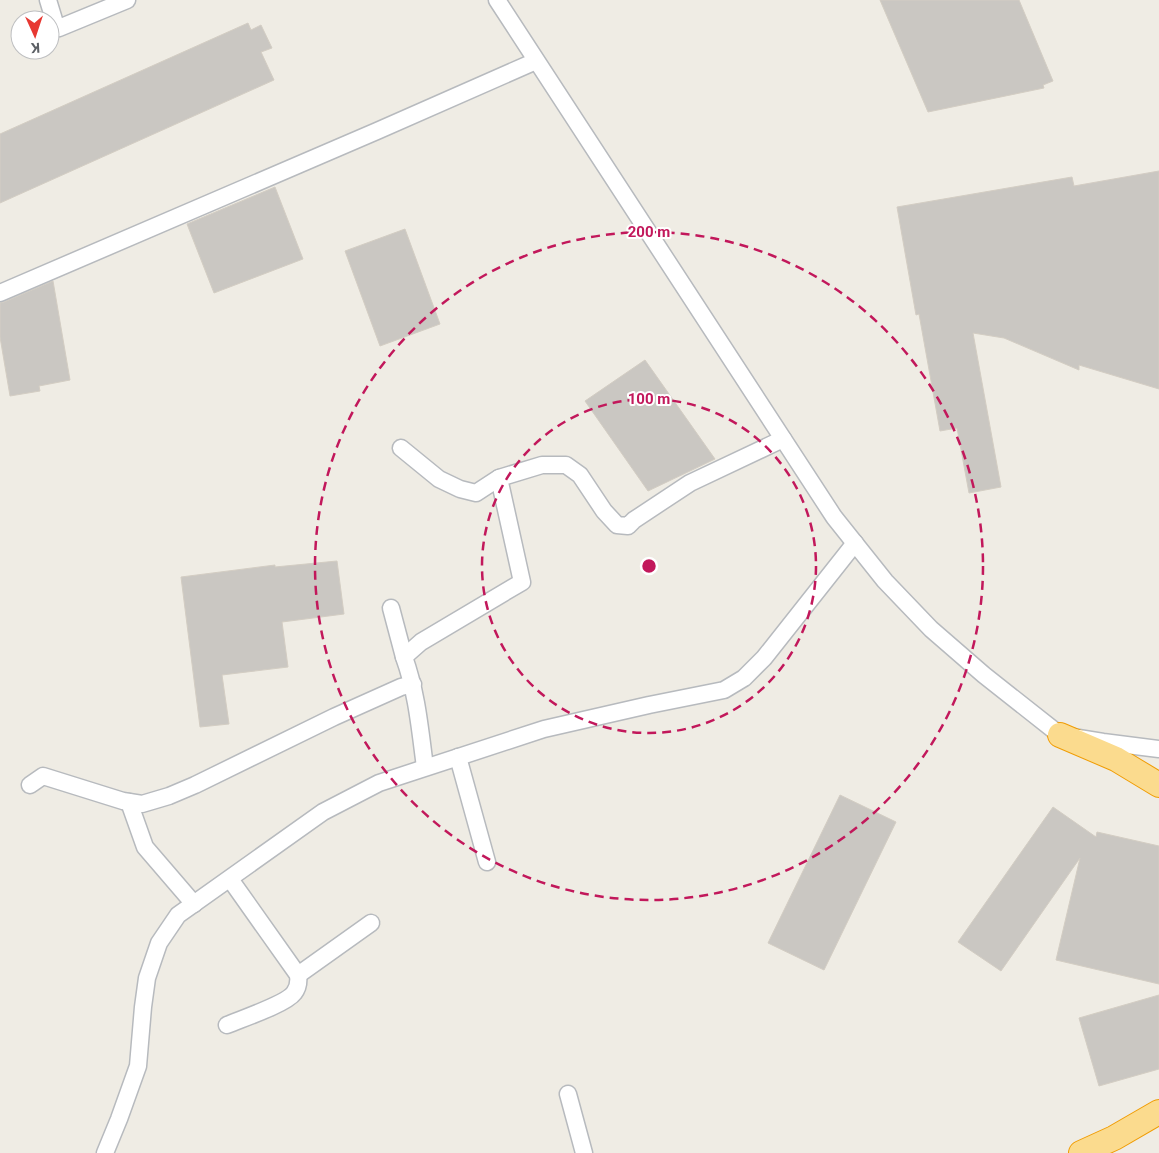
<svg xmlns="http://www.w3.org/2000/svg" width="1159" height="1153" font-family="Roboto,sans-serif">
  <rect width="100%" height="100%" fill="#efece4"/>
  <g fill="#cac7c2" stroke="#d3cdc3">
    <path d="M 880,0 L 1019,0 L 1053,81 L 1043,85 L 1044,88 L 928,112 Z"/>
    <path d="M 248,23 L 251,30 L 261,25 L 272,48 L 261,52 L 274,80 L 0,203 L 0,134 Z"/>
    <path d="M 1159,171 L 1159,389 L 1079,365 L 1079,370 L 1004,338 L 973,333 L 1001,487 L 969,493 L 957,428 L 940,431 L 919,314 L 916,315 L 897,207 L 1072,177 L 1074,186 Z"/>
    <path d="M 275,187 L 303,259 L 214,293 L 187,224 Z"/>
    <path d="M 405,229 L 440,324 L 380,346 L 345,251 Z"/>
    <path d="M 53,281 L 70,380 L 39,386 L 40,391 L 10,396 L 0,337 L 0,303 L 4,302 Z"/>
    <path d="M 645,360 L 715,459 L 648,491 L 585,401 Z"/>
    <path d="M 337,561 L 344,614 L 282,622 L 288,667 L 222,675 L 229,724 L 200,727 L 181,577 L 275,565 L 275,567 Z"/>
    <path d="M 840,795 L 896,822 L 824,970 L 768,943 Z"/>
    <path d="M 1053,807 L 1096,837 L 1097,832 L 1159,846 L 1159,984 L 1056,960 L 1080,858 L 1001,971 L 958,942 Z"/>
    <path d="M 1159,995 L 1159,1069 L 1099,1086 L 1079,1018 Z"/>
  </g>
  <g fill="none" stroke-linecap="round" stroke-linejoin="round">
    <defs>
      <g id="minor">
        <path d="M 48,0 L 55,23 L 59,28 L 127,0"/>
        <path d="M 497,0 L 834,517 L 885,581 L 931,629 L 984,675 L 1060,735 L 1103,742 L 1159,749"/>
        <path d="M 0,293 L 377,131 L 536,61"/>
        <path d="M 401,448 L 439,479 L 460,489 L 476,493 L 499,478 L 542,465 L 566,465 L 580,475 L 604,511 L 617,525 L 628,526 L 634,520 L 690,483 L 783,439"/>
        <path d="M 391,608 L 404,657"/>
        <path d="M 458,757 L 487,862"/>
        <path d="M 425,767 C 420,730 417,693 404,657 L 421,642 L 522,582 L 499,478"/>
        <path d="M 30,785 L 43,776 L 123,801 L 142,804 L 169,796 L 195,785 L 334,717 L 401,687 L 413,684"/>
        <path d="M 129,802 L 145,847 L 194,904"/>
        <path d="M 298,975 L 371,923"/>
        <path d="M 227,1025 C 241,1019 286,1004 294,993 C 298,988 299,982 298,975 L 230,879"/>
        <path d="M 568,1094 L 584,1153"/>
        <path d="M 105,1153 L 119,1119 L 138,1066 L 143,1007 L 147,978 L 159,943 L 178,915 L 323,812 L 379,783 L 544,729 L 649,705 L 724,690 L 744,678 L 764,658 L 855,543"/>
      </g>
      <g id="highway">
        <path d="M 1060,735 L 1116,759 L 1159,785"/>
        <path d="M 1081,1153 L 1114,1138 L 1159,1112"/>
      </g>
    </defs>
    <use href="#minor" stroke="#b7babe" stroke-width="19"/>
    <use href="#highway" stroke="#f09c03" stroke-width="26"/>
    <use href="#minor" stroke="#fff" stroke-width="16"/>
    <use href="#highway" stroke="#fbdb8e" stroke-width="24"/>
  </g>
  <g fill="none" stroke="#c2185b" stroke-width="2.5" stroke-dasharray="9 6">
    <circle cx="649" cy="566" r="167"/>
    <circle cx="649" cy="566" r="334"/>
  </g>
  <circle cx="649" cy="566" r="8" fill="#c2185b" stroke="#fff" stroke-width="2.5"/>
  <g font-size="15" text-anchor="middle" font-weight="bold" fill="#c2185b" stroke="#fff" stroke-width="4" stroke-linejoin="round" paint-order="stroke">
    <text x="649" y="237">200 m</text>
    <text x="649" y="404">100 m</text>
  </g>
  <g transform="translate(35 35) rotate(177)"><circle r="24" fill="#ffffff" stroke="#bebfc1"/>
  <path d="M0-4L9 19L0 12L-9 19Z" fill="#e73832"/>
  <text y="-8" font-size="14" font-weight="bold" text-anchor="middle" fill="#5c6065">K</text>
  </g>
</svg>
